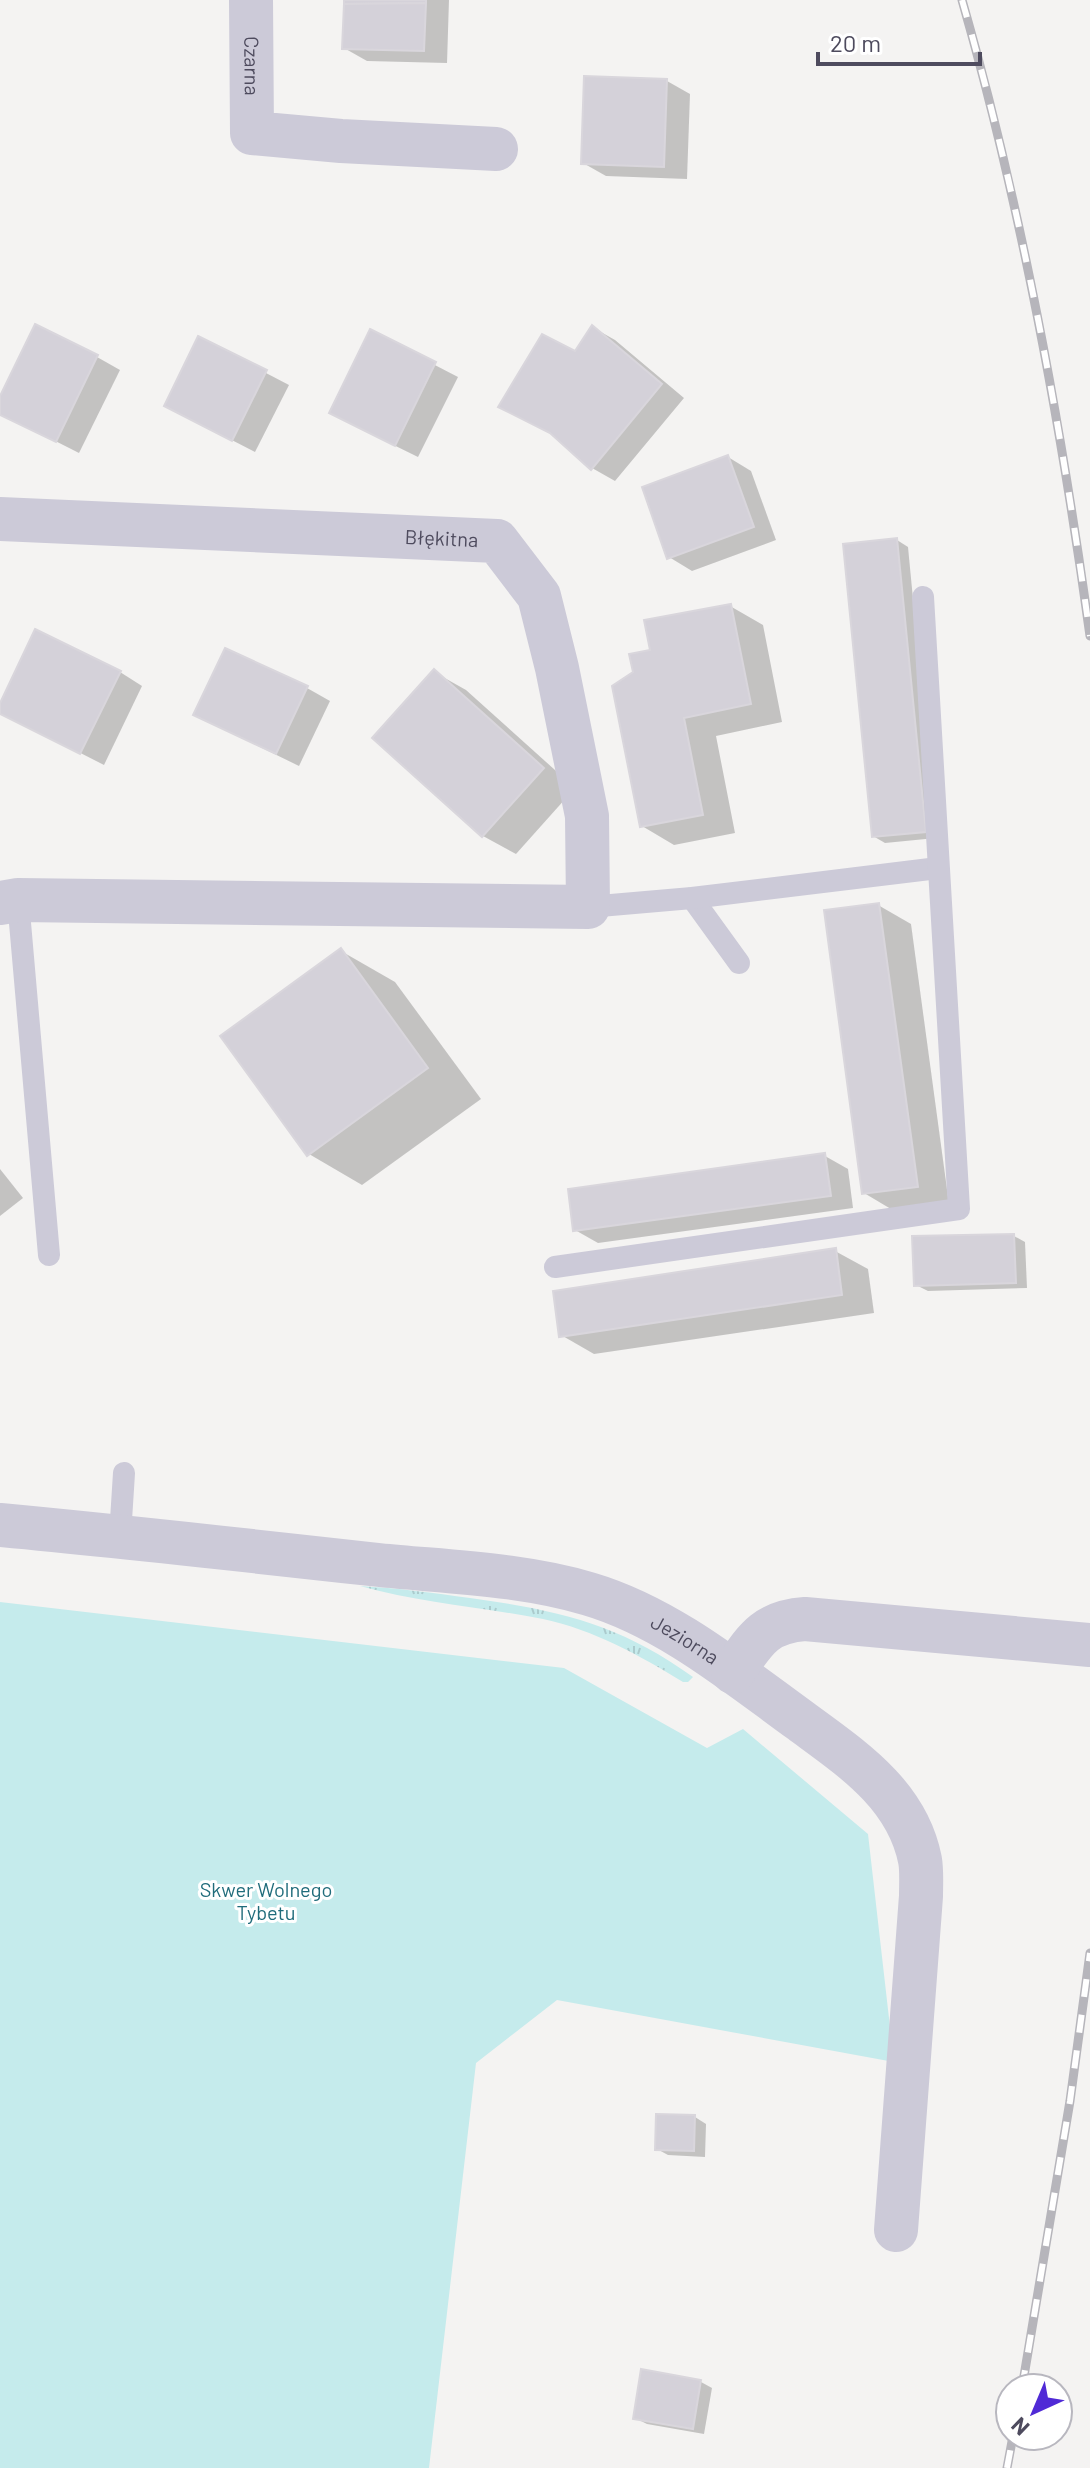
<svg xmlns="http://www.w3.org/2000/svg" width="1090" height="2468" font-family="Barlow,sans-serif">
  <defs>
    <pattern id="grass-tufts" width="24" height="20" patternUnits="userSpaceOnUse" patternTransform="scale(2)"><rect width="24" height="20" fill="#c5ebec"/><path d="M3 7l-1-3M5 7V3M7 7l1-3M15 17l-1-3M17 17v-4M19 17l1-3" fill="none" stroke="#abcbcd"/></pattern>
  </defs>
  <rect width="100%" height="100%" fill="#f4f3f2"/>
  <path fill="url(#grass-tufts)" d="M 360,1586 C 397,1588 434,1593 470,1598 C 558,1610 620,1624 693,1677 L 688,1682 L 683,1682 C 639,1655 594,1630 543,1619 C 482,1607 420,1603 360,1586 Z"/>
  <path fill="#c5ebec" d="M 0,1602 L 564,1668 L 707,1748 L 743,1729 L 868,1834 L 894,2062 L 557,2000 L 476,2063 L 429,2468 L 0,2468 Z"/>
  <g fill="#0003">
    <path d="M 347,0 L 449,0 L 447,63 L 367,61 L 344,48 Z"/>
    <path d="M 667,81 L 690,94 L 687,179 L 606,176 L 583,163 Z"/>
    <path d="M 592,327 L 615,340 L 684,398 L 615,481 L 592,468 L 557,436 L 500,407 L 576,354 Z"/>
    <path d="M 371,332 L 458,377 L 418,457 L 355,426 Z"/>
    <path d="M 199,338 L 289,385 L 255,452 L 189,418 Z"/>
    <path d="M 97,357 L 120,370 L 79,453 L 0,413 L 0,401 Z"/>
    <path d="M 728,457 L 751,471 L 776,540 L 692,571 L 669,557 Z"/>
    <path d="M 897,540 L 908,547 L 936,838 L 885,843 L 873,836 Z"/>
    <path d="M 730,606 L 763,625 L 782,722 L 716,736 L 735,833 L 674,845 L 642,826 L 653,652 Z"/>
    <path d="M 120,672 L 142,686 L 104,765 L 0,712 L 0,707 Z"/>
    <path d="M 434,672 L 466,690 L 575,788 L 516,854 L 483,836 L 374,738 Z"/>
    <path d="M 307,688 L 330,701 L 299,766 L 195,715 Z"/>
    <path d="M 878,905 L 911,924 L 949,1204 L 896,1212 L 864,1193 Z"/>
    <path d="M 341,951 L 395,982 L 481,1099 L 362,1185 L 309,1154 Z"/>
    <path d="M 825,1156 L 848,1169 L 853,1208 L 598,1243 L 575,1230 Z"/>
    <path d="M 0,1169 L 23,1198 L 0,1216 Z"/>
    <path d="M 1014,1236 L 1025,1242 L 1027,1288 L 928,1291 L 916,1285 Z"/>
    <path d="M 835,1251 L 868,1269 L 874,1313 L 594,1354 L 561,1335 Z"/>
    <path d="M 695,2117 L 706,2124 L 705,2157 L 668,2155 L 657,2149 Z"/>
    <path d="M 643,2372 L 701,2382 L 712,2388 L 704,2434 L 647,2424 L 635,2418 Z"/>
  </g>
  <g fill="#d4d1d9" stroke="#d9d6dc" stroke-width="2">
    <path d="M 344,0 L 426,0 L 426,3 L 344,4 Z"/>
    <path d="M 426,3 L 424,51 L 342,49 L 344,4 Z"/>
    <path d="M 584,76 L 667,79 L 664,167 L 581,164 Z"/>
    <path d="M 35,324 L 98,355 L 56,442 L 0,415 L 0,396 Z"/>
    <path d="M 592,325 L 662,384 L 591,470 L 550,433 L 498,407 L 542,334 L 575,351 Z"/>
    <path d="M 370,329 L 436,362 L 395,446 L 329,413 Z"/>
    <path d="M 198,336 L 267,370 L 232,441 L 164,406 Z"/>
    <path d="M 728,455 L 754,527 L 667,559 L 642,487 Z"/>
    <path d="M 897,538 L 926,832 L 872,837 L 843,544 Z"/>
    <path d="M 731,604 L 751,704 L 684,718 L 703,815 L 640,827 L 612,686 L 633,672 L 629,654 L 650,650 L 644,620 Z"/>
    <path d="M 35,629 L 121,671 L 80,754 L 0,714 L 0,703 Z"/>
    <path d="M 225,648 L 308,686 L 276,754 L 193,715 Z"/>
    <path d="M 434,669 L 544,768 L 482,837 L 372,738 Z"/>
    <path d="M 879,903 L 918,1187 L 862,1194 L 824,910 Z"/>
    <path d="M 341,948 L 428,1068 L 307,1156 L 220,1036 Z"/>
    <path d="M 825,1153 L 831,1196 L 573,1231 L 568,1189 Z"/>
    <path d="M 1014,1234 L 1016,1283 L 914,1286 L 912,1236 Z"/>
    <path d="M 836,1248 L 842,1295 L 559,1337 L 553,1291 Z"/>
    <path d="M 656,2114 L 695,2115 L 694,2151 L 655,2150 Z"/>
    <path d="M 641,2369 L 701,2380 L 693,2429 L 633,2419 Z"/>
  </g>
  <g fill="none" stroke-linecap="round" stroke-linejoin="round">
    <g stroke="#cccad8" stroke-width="22">
      <path d="M 692,898 L 739,963"/>
      <path d="M 18,900 L 49,1255"/>
      <path d="M 588,907 L 692,898 L 938,868"/>
      <path d="M 555,1267 L 959,1209 L 923,597"/>
      <path d="M 120,1536 L 124,1473"/>
    </g>
    <g stroke="#cccad8" stroke-width="44">
      <path id="s1" d="M 251,0 L 252,133 L 341,141 L 496,149"/>
      <path id="s2" d="M 0,519 L 497,541 L 539,596 L 557,668 L 587,816 L 588,907 L 18,900 L 0,903"/>
      <path id="s3" d="M 0,1525 C 127,1537 253,1551 379,1565 C 448,1572 523,1574 589,1594 C 667,1617 736,1674 801,1721 C 851,1758 907,1794 920,1860 C 922,1871 921,1884 921,1896 L 896,2230"/>
      <path d="M 733,1672 C 755,1640 764,1622 805,1619 L 1090,1645"/>
    </g>
    <defs>
      <g id="rail">
        <path d="M 962,0 C 1021,205 1061,424 1090,636"/>
        <path d="M 1022,2388 L 1070,2101 L 1090,1953"/>
        <path d="M 1007,2468 L 1013,2436"/>
      </g>
    </defs>
    <use href="#rail" stroke="#b6b5bb" stroke-width="9"/>
    <use href="#rail" stroke="#fff" stroke-width="6" stroke-dasharray="18" stroke-linecap="butt"/>
  </g>
  <g text-anchor="middle" stroke-width="6" stroke-linejoin="round" paint-order="stroke">
    <g font-size="20" fill="#4e4b5e" stroke="#fff">
      <text dy="7" stroke="none"><textPath href="#s1" startOffset="66">Czarna</textPath></text>
      <text dy="7" stroke="none"><textPath href="#s2" startOffset="442">Błękitna</textPath></text>
      <text dy="7" stroke="none"><textPath href="#s3" startOffset="700">Jeziorna</textPath></text>
    </g>
    <g font-size="20" fill="#206c7b" stroke="#fff">
      <text x="266" y="1897">Skwer Wolnego<tspan x="266" dy="23">Tybetu</tspan></text>
    </g>
  </g>
  <g transform="translate(1034 2412) rotate(224)"><circle r="38" fill="#ffffff" stroke="#b8b7bf" stroke-width="2"/>
  <path d="M0-6L14 30L0 20L-14 30Z" fill="#502ad6"/>
  <text y="-12" font-size="22" font-weight="bold" text-anchor="middle" fill="#4e4b5e">N</text>
  </g>
  <path d="M818 52v12h162v-12" fill="none" stroke="#4e4b5e" stroke-width="4"/>
  <text x="830" y="52" font-size="24" fill="#4e4b5e" stroke="#ffffff" stroke-width="6" paint-order="stroke">20 m</text>
</svg>
